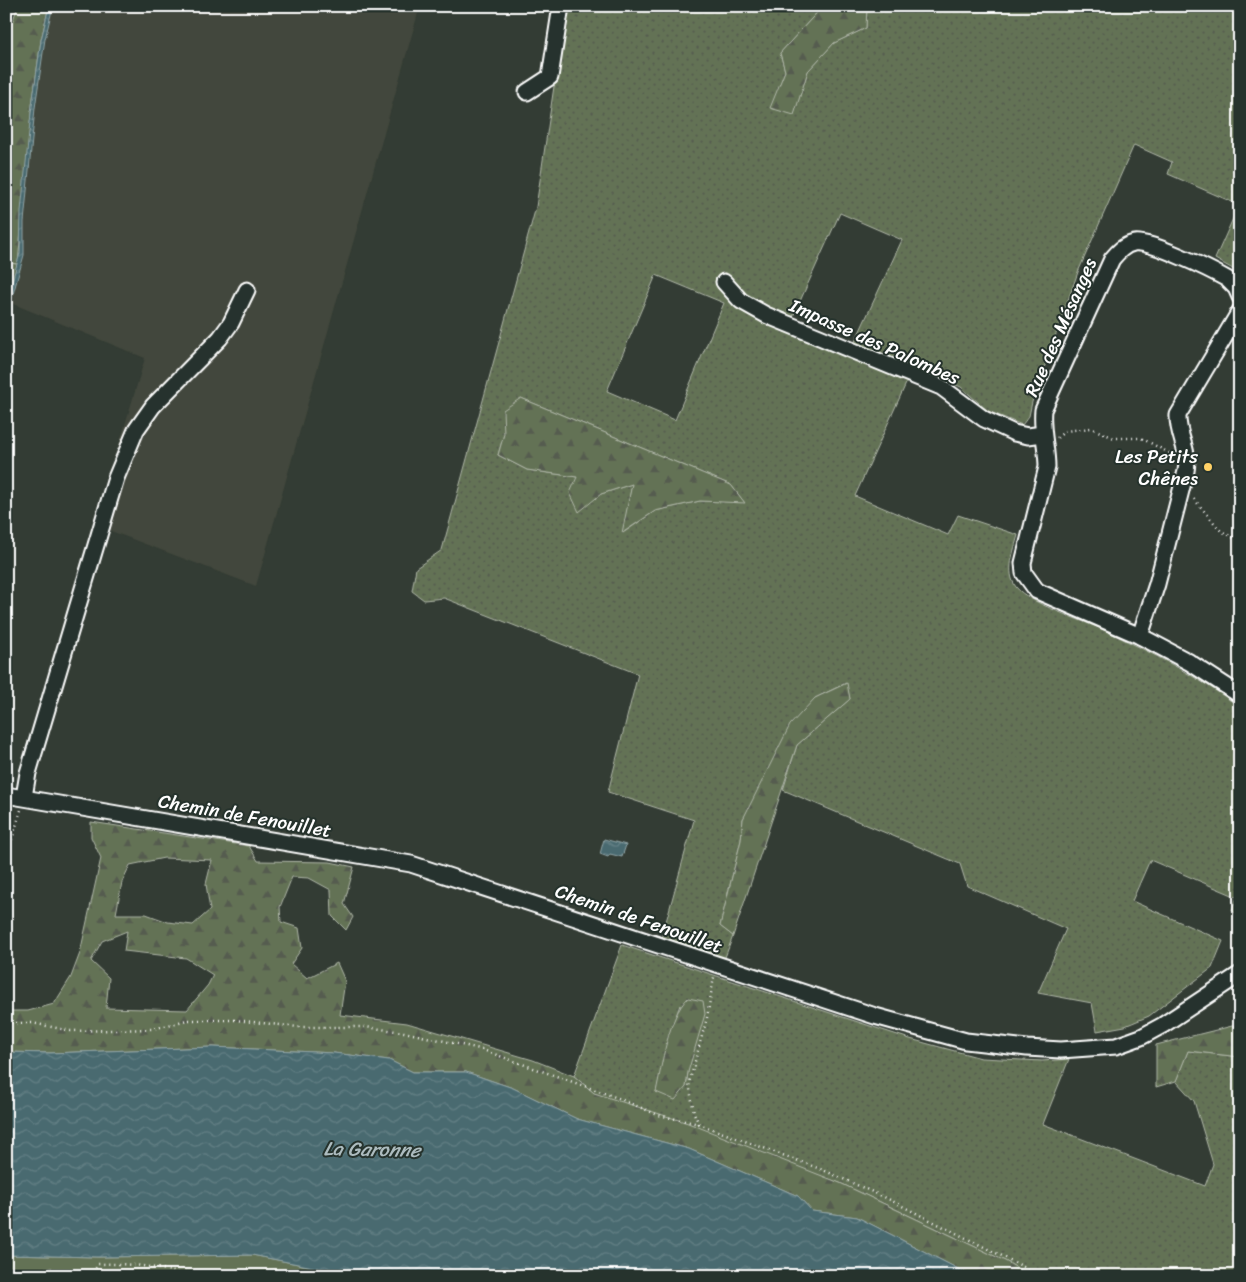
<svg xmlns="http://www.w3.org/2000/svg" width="1246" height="1282" font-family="Sriracha,sans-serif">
  <defs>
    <pattern id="grass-dots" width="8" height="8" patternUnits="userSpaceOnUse" patternTransform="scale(1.25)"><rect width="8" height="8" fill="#637254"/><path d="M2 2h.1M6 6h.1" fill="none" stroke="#555b4f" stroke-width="1.8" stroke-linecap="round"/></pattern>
    <pattern id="forest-firs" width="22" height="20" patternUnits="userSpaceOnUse" patternTransform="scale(1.25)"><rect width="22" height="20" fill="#637254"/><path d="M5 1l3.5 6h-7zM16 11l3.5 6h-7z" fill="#555b4f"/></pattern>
    <pattern id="water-waves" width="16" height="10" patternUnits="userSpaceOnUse" patternTransform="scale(1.25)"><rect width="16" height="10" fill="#496a70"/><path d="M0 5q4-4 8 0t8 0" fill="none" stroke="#648085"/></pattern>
  </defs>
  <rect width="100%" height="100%" fill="#333c34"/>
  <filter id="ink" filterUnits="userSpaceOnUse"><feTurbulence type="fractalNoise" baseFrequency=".02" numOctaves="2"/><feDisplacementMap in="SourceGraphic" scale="10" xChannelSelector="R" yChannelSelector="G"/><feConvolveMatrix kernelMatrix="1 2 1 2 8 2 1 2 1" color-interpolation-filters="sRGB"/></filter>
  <g filter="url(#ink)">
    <path fill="#42473c" d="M 53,6 L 420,6 L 256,586 L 95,525 L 145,358 L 11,303 L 24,255 L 24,222 L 35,108 L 45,39 Z"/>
    <g fill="url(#grass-dots)" stroke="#b1b8aa" fill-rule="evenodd">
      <path d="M 566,6 L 823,6 L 780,53 L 785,71 L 771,108 L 794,114 L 808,71 L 834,43 L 866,28 L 867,6 L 1240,6 L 1240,273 L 1215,259 L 1239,205 L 1168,174 L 1172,162 L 1134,145 L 1078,272 L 1032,402 L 1029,416 L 1022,425 L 988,411 L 961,387 L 914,366 L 855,496 L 948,535 L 958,515 L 1018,535 C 1014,551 1005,572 1016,587 C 1028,603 1084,621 1104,630 C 1151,652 1198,677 1240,707 L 1240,917 L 1232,910 L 1237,897 L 1150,860 L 1132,901 L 1223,941 L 1212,968 L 1149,1016 L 1125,1026 L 1097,1031 L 1092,1003 L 1038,993 L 1066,929 L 967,886 L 960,864 L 783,790 L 797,745 L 850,699 L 846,683 L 815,698 L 743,819 L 741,840 L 720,926 L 733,936 L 724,960 L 661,940 L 694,820 L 608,792 L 638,674 L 444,598 L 424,600 L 412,591 L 416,568 L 442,550 L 536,207 ZM 840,213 L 902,240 L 852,348 L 791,321 ZM 656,275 L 724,303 L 675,420 L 607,391 ZM 521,398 L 731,485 L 744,502 L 700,501 L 655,511 L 623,533 L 632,484 L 601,494 L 577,477 L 527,470 L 498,455 L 504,434 Z"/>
      <path d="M 6,254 L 9,263 L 18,264 L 6,303 Z"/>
      <path d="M 622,945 L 910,1039 L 981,1058 L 1042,1061 L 1069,1059 L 1043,1124 L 1205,1186 L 1213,1164 L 1194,1101 L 1176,1081 L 1188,1051 L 1240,1057 L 1240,1276 L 1031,1276 L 1005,1261 L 840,1183 L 594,1093 L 574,1076 ZM 680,1005 L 688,1072 L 686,1087 L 656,1092 L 672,1027 Z"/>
    </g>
    <g fill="url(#forest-firs)" stroke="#b1b8aa" fill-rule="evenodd">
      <path d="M 18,6 L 49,6 L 41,40 L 31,113 L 18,264 L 9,263 L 6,254 L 6,39 Z"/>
      <path d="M 823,6 L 867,6 L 866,28 L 834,43 L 808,71 L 794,115 L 770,108 L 785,71 L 780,53 Z"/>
      <path d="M 521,398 L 731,485 L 745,503 L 700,501 L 655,511 L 622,533 L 632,484 L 601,494 L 579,512 L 570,493 L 577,477 L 527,470 L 498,455 L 504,434 L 503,410 Z"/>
      <path d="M 847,683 L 850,699 L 797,745 L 733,936 L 720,926 L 741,840 L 743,819 L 790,725 L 815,698 Z"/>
      <path d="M 91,822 L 249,846 L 258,861 L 330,862 L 354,867 L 344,904 L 353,917 L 346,930 L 332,916 L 331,890 L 309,878 L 292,877 L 280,907 L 281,922 L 299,928 L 302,948 L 291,964 L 307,978 L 337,963 L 345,981 L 340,1015 L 407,1023 L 533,1060 L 574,1076 L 594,1093 L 688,1123 L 840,1183 L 1005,1261 L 1031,1276 L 972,1276 L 857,1217 L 812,1211 L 798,1196 L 689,1149 L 577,1119 L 513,1088 L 466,1072 L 413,1072 L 389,1060 L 334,1053 L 213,1047 L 50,1053 L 6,1052 L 6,1011 L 28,1011 L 54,1004 L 71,977 L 80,953 L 101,858 L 91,837 ZM 164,858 L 212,860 L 206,884 L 210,910 L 193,925 L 168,922 L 146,914 L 116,914 L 122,882 L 130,865 ZM 127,931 L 124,951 L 186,958 L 213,975 L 208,985 L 187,1010 L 106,1008 L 109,978 L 91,961 L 102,941 Z"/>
      <path d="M 688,998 L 703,1001 L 705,1014 L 688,1072 L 686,1087 L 675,1100 L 656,1092 C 662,1065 668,1017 688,998 Z"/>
      <path d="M 1240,1024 L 1240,1057 L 1188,1051 L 1176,1081 L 1156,1087 L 1156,1045 Z"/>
    </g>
    <path fill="#637254" stroke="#b1b8aa" d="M 6,1255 L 98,1257 L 252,1255 L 359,1276 L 6,1276 Z"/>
    <g fill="url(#water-waves)" stroke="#92a6a9">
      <path d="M 49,6 L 53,6 L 45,39 L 35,108 L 24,222 L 24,255 L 6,319 L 6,303 L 20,253 L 21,211 L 31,113 L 41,40 Z"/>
      <path d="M 604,839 L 626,845 L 622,857 L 610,854 L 608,857 L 600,854 Z"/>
      <path d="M 213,1047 L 334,1053 L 389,1060 L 413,1072 L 466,1072 L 513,1088 L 577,1119 L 689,1149 L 798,1196 L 812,1211 L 857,1217 L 972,1276 L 359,1276 L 252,1255 L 98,1257 L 6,1255 L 6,1052 L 50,1053 Z"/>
    </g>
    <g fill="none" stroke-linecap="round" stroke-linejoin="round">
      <defs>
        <g id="minor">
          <path d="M 527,92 L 550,77 L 561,6"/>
          <path d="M 724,282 L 741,301 L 766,315 L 941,387 L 984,419 L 1014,433 L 1028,436 L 1043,434"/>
          <path d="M 1240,297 L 1236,288 L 1227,279 C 1211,270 1150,240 1134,243 C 1124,245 1118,252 1112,259 L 1043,410 C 1041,430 1047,448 1047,467 L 1023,563 L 1024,573 L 1037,591 L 1140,636 L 1189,662 L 1240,695"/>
          <path d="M 1140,636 L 1157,584 L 1186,471 C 1190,450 1177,435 1178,415 L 1240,311"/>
          <path d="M 6,795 L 411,864 L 875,1016 L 966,1041 L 1027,1048 L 1061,1050 L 1116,1046 L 1141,1037 L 1163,1025 L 1240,974"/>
          <path d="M 24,797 L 28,773 L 116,478 L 136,430 L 153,406 L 220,338 L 231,323 L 247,290"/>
        </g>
      </defs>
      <use href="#minor" stroke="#fff" stroke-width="19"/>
      <g stroke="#fff" stroke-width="2.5" stroke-dasharray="1 4" stroke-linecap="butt">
        <path d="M 1057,438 L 1065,431 L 1091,428 L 1114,438 L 1141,438 L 1173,455"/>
        <path d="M 1194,499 L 1221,531 L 1240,541"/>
        <path d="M 6,859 L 21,810"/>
        <path d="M 6,1023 L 32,1023 L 71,1031 L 153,1029 L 187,1020 L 235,1020 L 298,1027 L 365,1027 L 404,1032 L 480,1049 L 618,1098 L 658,1115 L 699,1124 L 823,1170 L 884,1197 L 1042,1276"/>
        <path d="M 699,1124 L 694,1113 L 689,1083 L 707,1018 L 714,977"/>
        <path d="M 6,1274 L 49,1268 L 71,1276"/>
        <path d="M 84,1276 L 93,1273 L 98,1264 C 130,1263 159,1267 190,1276"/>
      </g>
      <use href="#minor" stroke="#26332d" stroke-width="15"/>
    </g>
  </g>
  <circle fill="#ffd166" stroke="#26332d" stroke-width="2" cx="1208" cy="467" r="5"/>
  <g text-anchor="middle" stroke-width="4" stroke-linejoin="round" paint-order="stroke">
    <g font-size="19" fill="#fff" stroke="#26332d">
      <text transform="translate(1060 327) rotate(-66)" y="7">Rue des Mésanges</text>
      <text transform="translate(875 341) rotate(24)" y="7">Impasse des Palombes</text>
      <text transform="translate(245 815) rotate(10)" y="7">Chemin de Fenouillet</text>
      <text transform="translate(639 918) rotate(19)" y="7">Chemin de Fenouillet</text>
    </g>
    <g font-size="19" fill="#fff" stroke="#26332d" text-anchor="end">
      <text x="1198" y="463">Les Petits<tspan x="1198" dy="22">Chênes</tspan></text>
    </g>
    <g font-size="20" font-style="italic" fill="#adbcbf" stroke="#26332d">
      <text transform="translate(372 1149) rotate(1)" y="7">La Garonne</text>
    </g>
  </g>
  <rect width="1246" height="1282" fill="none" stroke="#26332d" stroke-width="25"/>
  <rect x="12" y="12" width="1221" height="1257" fill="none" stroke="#fff" stroke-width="2" filter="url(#ink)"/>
</svg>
